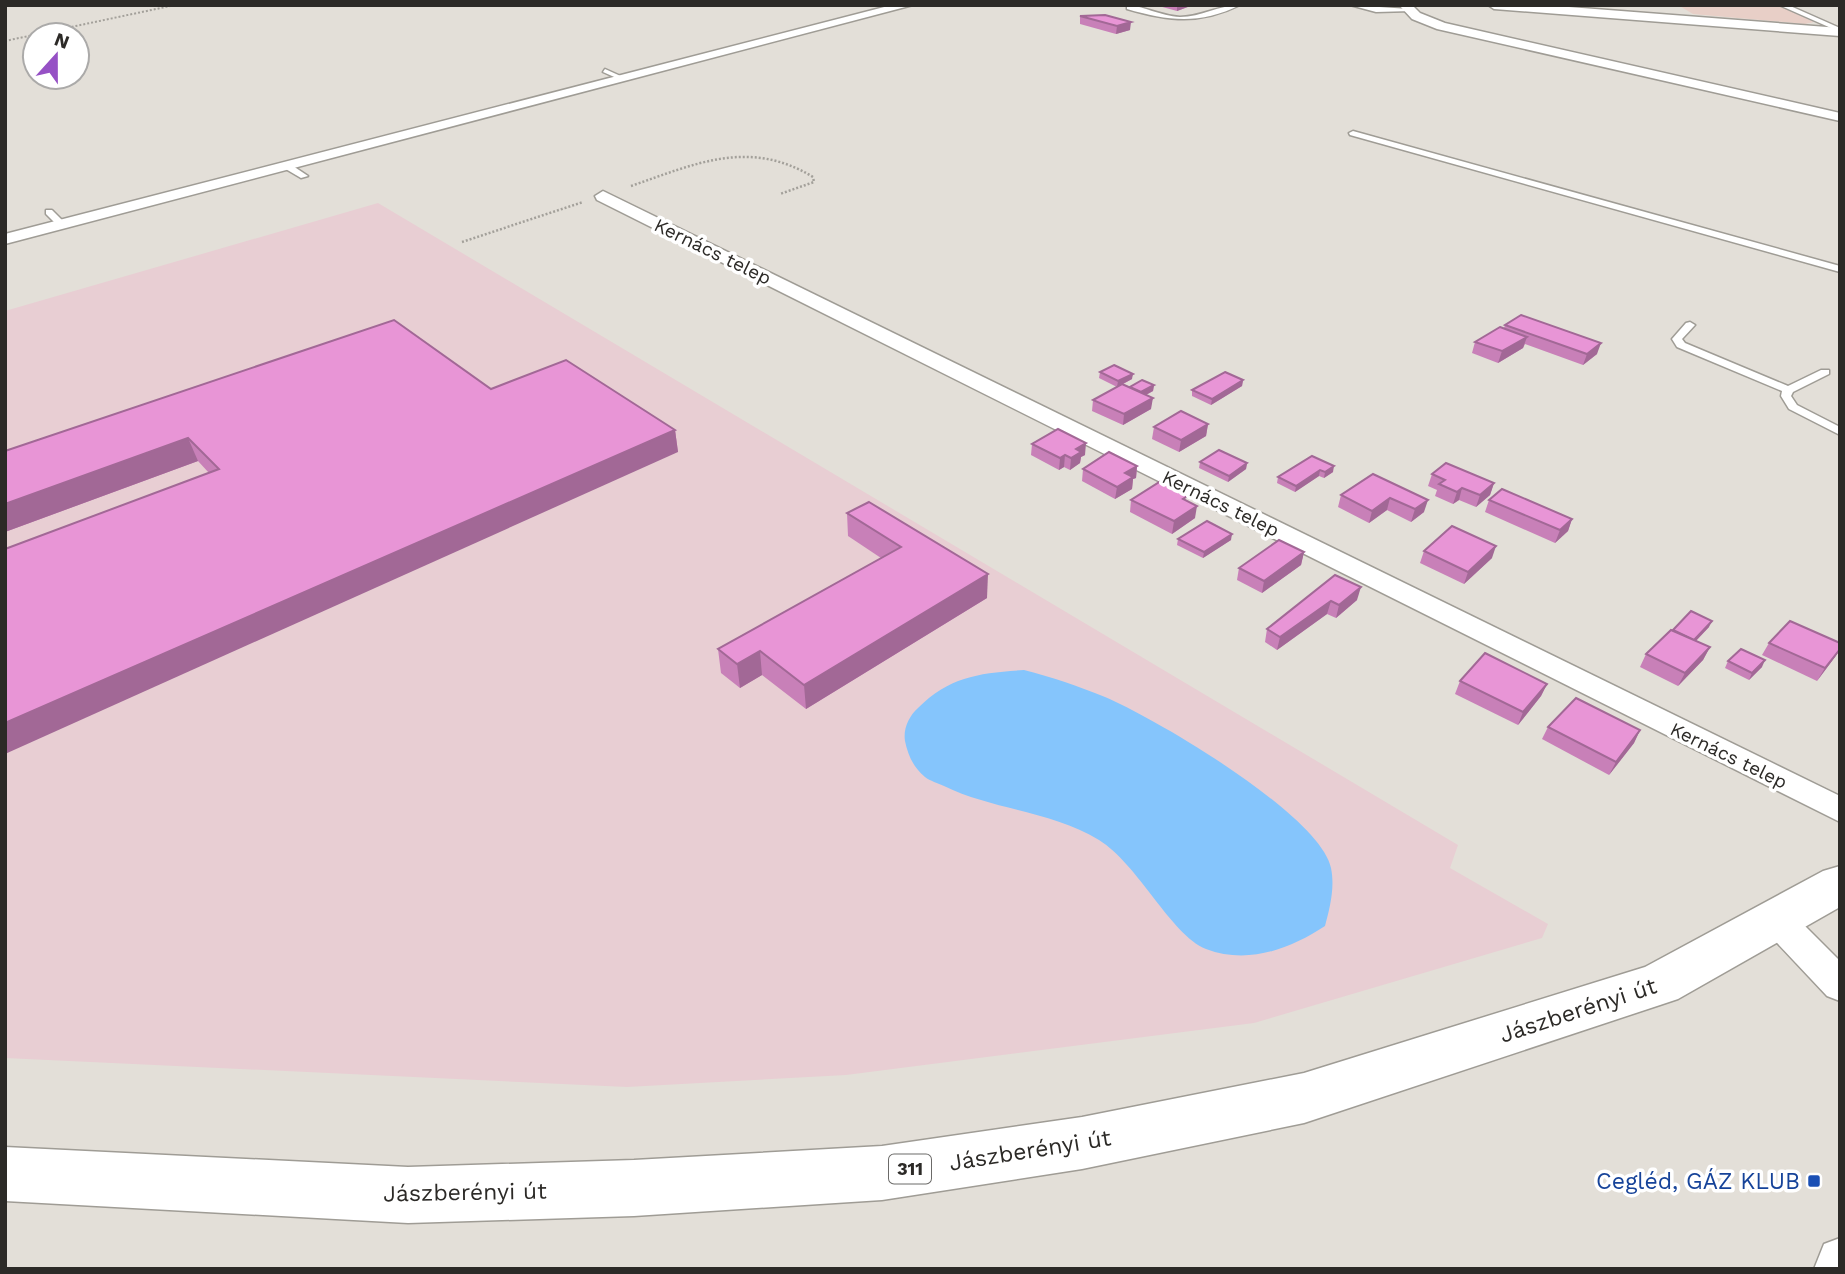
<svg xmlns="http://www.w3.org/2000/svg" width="1845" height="1274" font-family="'Work Sans',sans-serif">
  <rect width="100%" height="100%" fill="#e3dfd8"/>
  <path fill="#e8cfc7" d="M 1678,5 L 1777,5 L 1814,22 L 1805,24 L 1693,14 Z"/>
  <path fill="#e8ced3" d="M 378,203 L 1458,845 L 1450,868 L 1548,924 L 1542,938 L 1254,1023 L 846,1075 L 627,1087 L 5,1058 L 5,311 Z"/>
  <path fill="#85c5fc" d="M 1024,670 C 1052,677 1078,686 1105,697 C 1155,718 1320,815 1331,868 C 1335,887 1330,908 1325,926 C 1290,949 1248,965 1206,949 C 1171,935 1138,864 1099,840 C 1052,811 993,810 944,786 C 938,783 930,781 925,777 C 913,767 908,755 905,741 C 903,729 909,716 918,708 C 950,676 980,673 1024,670 Z"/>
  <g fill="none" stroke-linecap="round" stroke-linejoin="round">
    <defs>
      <g id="service">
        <path d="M 1127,5 C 1140,5 1161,16 1180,17 C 1201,17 1219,5 1240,5 C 1200,25 1168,21 1127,9 Z"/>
        <path d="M 1350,5 L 1409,9 L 1412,11 L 1376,12 Z"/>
        <path d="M 1779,5 L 1788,5 L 1840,28 L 1840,32 Z"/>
        <path d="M 605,69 L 625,78 L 626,79 L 621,80 L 603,72 Z"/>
        <path d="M 1353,131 L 1840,266 L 1840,272 L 1350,135 L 1349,133 Z"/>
        <path d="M 284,164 L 290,164 L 308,176 L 301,178 L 284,168 Z"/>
        <path d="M 46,210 L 52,210 L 64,222 L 64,226 L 58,226 L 46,214 Z"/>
        <path d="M 1690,322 L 1695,325 L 1682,339 L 1685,343 L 1788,386 L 1821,370 L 1829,370 L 1829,374 L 1793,392 L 1791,396 L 1797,405 L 1840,427 L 1840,435 L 1789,409 L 1781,396 L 1782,391 L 1677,347 L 1672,339 L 1686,323 Z"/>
      </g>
      <g id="minor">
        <path d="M 892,5 L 913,5 L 5,244 L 5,234 Z"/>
        <path d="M 1399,5 L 1412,5 L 1420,13 L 1445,23 L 1840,113 L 1840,121 L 1437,29 L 1412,19 Z"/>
        <path d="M 1488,5 L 1543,5 L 1840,28 L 1840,36 L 1494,9 Z"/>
        <path d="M 603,191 L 1840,796 L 1840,822 L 597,200 L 595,196 Z"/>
        <path d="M 1776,905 L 1788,909 L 1840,961 L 1840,1001 L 1827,996 L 1764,929 L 1758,919 L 1764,909 Z"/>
        <path d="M 1840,1238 L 1840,1269 L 1814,1269 L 1824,1244 Z"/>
      </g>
      <path id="primary" d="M 1840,866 L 1840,907 L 1678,999 L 1660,1005 L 1304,1123 L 1082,1169 L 882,1200 L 634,1216 L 408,1223 L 5,1201 L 5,1147 L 408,1167 L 634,1160 L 882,1146 L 1082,1117 L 1304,1073 L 1645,967 L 1823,871 Z"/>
    </defs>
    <use href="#service" stroke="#9f9c95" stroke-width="3"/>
    <use href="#minor" stroke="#9f9c95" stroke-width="3"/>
    <use href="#primary" stroke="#9f9c95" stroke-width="3"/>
    <path stroke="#a3a09a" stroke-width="2" stroke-dasharray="2 2" stroke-linecap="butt" d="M 5,41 L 175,5"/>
    <g stroke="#a3a09a" stroke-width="2.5" stroke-dasharray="2 2" stroke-linecap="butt">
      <path d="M 631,186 C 695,164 749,138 813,177 L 814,182 L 780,194"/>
      <path d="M 462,242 L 583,202"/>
    </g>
    <use href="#service" fill="#fff" fill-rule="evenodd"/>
    <use href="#minor" fill="#fff" fill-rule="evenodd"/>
    <use href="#primary" fill="#fff" fill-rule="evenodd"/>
  </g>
  <g fill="#c880b8">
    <path d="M 1155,5 L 1193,5 L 1177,11 Z"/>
    <path d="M 1726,5 L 1756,5 L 1756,6 L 1729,7 Z"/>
    <path d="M 1080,16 L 1130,30 L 1116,34 L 1080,24 Z"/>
    <path d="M 1505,325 L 1597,354 L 1583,365 L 1525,344 L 1523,348 L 1498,363 L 1472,353 L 1475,342 L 1504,328 Z"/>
    <path d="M 1100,372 L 1132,379 L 1123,384 L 1130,387 L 1154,385 L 1153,391 L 1146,395 L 1151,409 L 1123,425 L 1092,411 L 1093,400 L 1117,387 L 1099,378 Z"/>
    <path d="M 1243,380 L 1242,386 L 1211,405 L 1192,396 L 1192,390 Z"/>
    <path d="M 491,389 L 675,430 L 678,452 L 209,473 L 198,461 L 5,532 L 5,451 Z"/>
    <path d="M 1208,424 L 1206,436 L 1179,452 L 1152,439 L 1154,427 Z"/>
    <path d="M 1032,444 L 1085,455 L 1081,457 L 1080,463 L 1070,470 L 1064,467 L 1059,470 L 1031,455 Z"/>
    <path d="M 1312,456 L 1333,472 L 1324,478 L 1319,476 L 1295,492 L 1277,483 L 1278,477 Z"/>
    <path d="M 1200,462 L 1247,463 L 1246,469 L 1228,482 L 1199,468 Z"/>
    <path d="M 1137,466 L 1136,478 L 1133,479 L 1132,489 L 1115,499 L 1082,481 L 1083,469 Z"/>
    <path d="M 1373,474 L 1424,512 L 1411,522 L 1387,510 L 1369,523 L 1338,507 L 1341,495 Z"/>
    <path d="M 1432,474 L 1494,483 L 1490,495 L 1476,507 L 1459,500 L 1453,504 L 1435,496 L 1437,490 L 1428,486 Z"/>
    <path d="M 1131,500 L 1188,502 L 1195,518 L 1172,534 L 1130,512 Z"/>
    <path d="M 1489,500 L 1572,519 L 1568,531 L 1555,543 L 1485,512 Z"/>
    <path d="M 847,513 L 987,598 L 806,709 L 762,675 L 740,688 L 721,673 L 718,649 L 881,558 L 848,536 Z"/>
    <path d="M 1178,539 L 1231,540 L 1203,558 L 1177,545 Z"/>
    <path d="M 1424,551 L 1492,558 L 1464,584 L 1420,563 Z"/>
    <path d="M 1304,552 L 1301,565 L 1262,593 L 1237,580 L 1239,568 Z"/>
    <path d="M 1335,575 L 1357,600 L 1336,618 L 1327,614 L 1277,650 L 1265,642 L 1267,629 Z"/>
    <path d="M 1709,627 L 1696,641 L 1710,647 L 1703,660 L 1678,686 L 1640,667 L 1646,654 L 1673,630 Z"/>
    <path d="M 1769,643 L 1840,643 L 1840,650 L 1817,681 L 1762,655 Z"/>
    <path d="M 1728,661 L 1762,667 L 1749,680 L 1725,668 Z"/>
    <path d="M 1460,681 L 1547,684 L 1541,696 L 1518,725 L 1455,694 Z"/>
    <path d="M 1548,727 L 1640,730 L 1634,743 L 1609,775 L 1542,739 Z"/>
  </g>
  <g fill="#a26896">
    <path d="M 1177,5 L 1193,5 L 1177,11 Z"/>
    <path d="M 1131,22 L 1130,30 L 1116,34 L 1117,26 Z"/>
    <path d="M 1527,337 L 1523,348 L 1498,363 L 1502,351 Z"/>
    <path d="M 1601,343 L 1597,354 L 1583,365 L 1587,354 Z"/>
    <path d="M 1133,374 L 1132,379 L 1117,387 L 1118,381 Z"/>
    <path d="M 1243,380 L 1242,386 L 1211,405 L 1212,399 Z"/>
    <path d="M 1154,385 L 1153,391 L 1140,398 L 1140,392 Z"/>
    <path d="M 1153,398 L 1151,409 L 1123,425 L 1124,414 Z"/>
    <path d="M 1208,424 L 1206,436 L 1179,452 L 1181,440 Z"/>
    <path d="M 675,430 L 678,452 L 5,754 L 5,723 Z"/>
    <path d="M 188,438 L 198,461 L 5,532 L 5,504 Z"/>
    <path d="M 1086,443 L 1085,455 L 1081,457 L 1080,463 L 1070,470 L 1071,458 L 1076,449 Z"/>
    <path d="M 1065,455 L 1064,467 L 1059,470 L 1060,458 Z"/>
    <path d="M 1247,463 L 1246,469 L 1228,482 L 1229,476 Z"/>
    <path d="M 1137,466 L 1136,478 L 1133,479 L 1132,489 L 1115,499 L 1117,487 L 1125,473 Z"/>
    <path d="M 1334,466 L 1333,472 L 1324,478 L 1325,472 Z"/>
    <path d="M 1320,470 L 1319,476 L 1295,492 L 1296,486 Z"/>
    <path d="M 1494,483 L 1490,495 L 1476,507 L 1480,495 Z"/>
    <path d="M 1462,488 L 1459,500 L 1453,504 L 1457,492 Z"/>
    <path d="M 1390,498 L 1387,510 L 1369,523 L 1372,511 Z"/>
    <path d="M 1428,500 L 1424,512 L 1411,522 L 1415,509 Z"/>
    <path d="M 1197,506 L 1195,518 L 1172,534 L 1174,521 Z"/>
    <path d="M 1572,519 L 1568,531 L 1555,543 L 1560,530 Z"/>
    <path d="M 1232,534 L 1231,540 L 1203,558 L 1204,552 Z"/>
    <path d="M 1496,546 L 1492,558 L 1464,584 L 1468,572 Z"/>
    <path d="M 1304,552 L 1301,565 L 1262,593 L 1264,581 Z"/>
    <path d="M 988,574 L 987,598 L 806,709 L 804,685 Z"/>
    <path d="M 1361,587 L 1357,600 L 1336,618 L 1339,605 Z"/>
    <path d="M 1331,601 L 1327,614 L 1277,650 L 1280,637 Z"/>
    <path d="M 1712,621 L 1709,627 L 1687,650 L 1691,643 Z"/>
    <path d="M 1710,647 L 1703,660 L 1678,686 L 1685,673 Z"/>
    <path d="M 1840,649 L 1835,657 L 1817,681 L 1825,668 Z"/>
    <path d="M 760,651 L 762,675 L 740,688 L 737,664 Z"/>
    <path d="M 1765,660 L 1762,667 L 1749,680 L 1752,673 Z"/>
    <path d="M 1547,684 L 1541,696 L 1518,725 L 1523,712 Z"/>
    <path d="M 1640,730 L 1634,743 L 1609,775 L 1616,762 Z"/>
  </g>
  <g fill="#e895d6" stroke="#a26896" stroke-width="2">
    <path d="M 1105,15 L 1131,22 L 1117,26 L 1080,16 Z"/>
    <path d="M 1521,315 L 1601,343 L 1587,354 L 1505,325 Z"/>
    <path d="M 394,320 L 491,389 L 566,360 L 675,430 L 5,723 L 5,549 L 219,469 L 188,438 L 5,504 L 5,451 Z"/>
    <path d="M 1500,327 L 1527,337 L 1502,351 L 1475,342 Z"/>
    <path d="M 1114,365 L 1133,374 L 1118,381 L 1100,372 Z"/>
    <path d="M 1225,372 L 1243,380 L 1212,399 L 1192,390 Z"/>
    <path d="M 1142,380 L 1154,385 L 1141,392 L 1130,387 Z"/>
    <path d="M 1122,384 L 1153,398 L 1124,414 L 1093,400 Z"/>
    <path d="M 1181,411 L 1208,424 L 1181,440 L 1154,427 Z"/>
    <path d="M 1058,429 L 1086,443 L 1076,449 L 1081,452 L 1071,458 L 1065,455 L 1060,458 L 1032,444 Z"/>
    <path d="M 1219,450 L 1247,463 L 1229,476 L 1200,462 Z"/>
    <path d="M 1109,452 L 1137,466 L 1125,473 L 1133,477 L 1117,487 L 1083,469 Z"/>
    <path d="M 1312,456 L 1334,466 L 1325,472 L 1320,470 L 1296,486 L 1278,477 Z"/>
    <path d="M 1446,463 L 1494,483 L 1480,495 L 1462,488 L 1457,492 L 1439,484 L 1445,480 L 1432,474 Z"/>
    <path d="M 1373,474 L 1428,500 L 1415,509 L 1390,498 L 1372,511 L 1341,495 Z"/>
    <path d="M 1161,481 L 1189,495 L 1183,499 L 1197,506 L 1174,521 L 1131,500 Z"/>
    <path d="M 1502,489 L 1572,519 L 1560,530 L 1489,500 Z"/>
    <path d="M 869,502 L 988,574 L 804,685 L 760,651 L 737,664 L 718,649 L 901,547 L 847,513 Z"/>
    <path d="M 1207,521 L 1232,534 L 1204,552 L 1178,539 Z"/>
    <path d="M 1452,526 L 1496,546 L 1468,572 L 1424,551 Z"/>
    <path d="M 1279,540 L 1304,552 L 1264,581 L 1239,568 Z"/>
    <path d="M 1335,575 L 1361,587 L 1339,605 L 1331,601 L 1280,637 L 1267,629 Z"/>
    <path d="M 1691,611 L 1712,621 L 1694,640 L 1673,630 Z"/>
    <path d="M 1790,621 L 1840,643 L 1840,649 L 1825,668 L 1769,643 Z"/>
    <path d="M 1671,630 L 1710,647 L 1685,673 L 1646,654 Z"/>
    <path d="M 1741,649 L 1765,660 L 1752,673 L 1728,661 Z"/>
    <path d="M 1485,653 L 1547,684 L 1523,712 L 1460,681 Z"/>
    <path d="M 1576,698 L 1640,730 L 1616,762 L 1548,727 Z"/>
  </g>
  <rect fill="#1a4fb4" stroke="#fff" stroke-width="2.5" x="1807" y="1174" width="14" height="14" rx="3.5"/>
  <g text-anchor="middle" stroke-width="7" stroke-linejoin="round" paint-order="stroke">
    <rect fill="#fff" stroke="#6b6a68" stroke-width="2" x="889" y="1154.5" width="42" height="29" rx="5"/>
    <g font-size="18" font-weight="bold" fill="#2c2a27">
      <text x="910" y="1175">311</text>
    </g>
    <g font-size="19" fill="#2c2a27" stroke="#fff">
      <text transform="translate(713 251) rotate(26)" y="7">Kernács telep</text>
      <text transform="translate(1221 503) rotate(26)" y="7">Kernács telep</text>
      <text transform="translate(1729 755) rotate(26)" y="7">Kernács telep</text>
    </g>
    <g font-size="23" fill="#2c2a27" stroke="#fff">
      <text transform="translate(1578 1010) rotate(-18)" y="8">Jászberényi út</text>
      <text transform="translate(1030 1150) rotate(-9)" y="8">Jászberényi út</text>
      <text transform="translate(465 1192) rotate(-1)" y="8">Jászberényi út</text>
    </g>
    <g font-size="23" fill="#164399" stroke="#fff" text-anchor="end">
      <text x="1800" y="1189">Cegléd, GÁZ KLUB</text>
    </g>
  </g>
  <rect width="1845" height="1274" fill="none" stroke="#2c2a27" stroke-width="14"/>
  <g transform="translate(56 56) rotate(21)"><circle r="33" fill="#ffffff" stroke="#abaaa9" stroke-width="2"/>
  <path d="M0-5L12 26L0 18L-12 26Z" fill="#9651c5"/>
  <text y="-10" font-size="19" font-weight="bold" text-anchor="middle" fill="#2c2a27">N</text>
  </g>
</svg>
